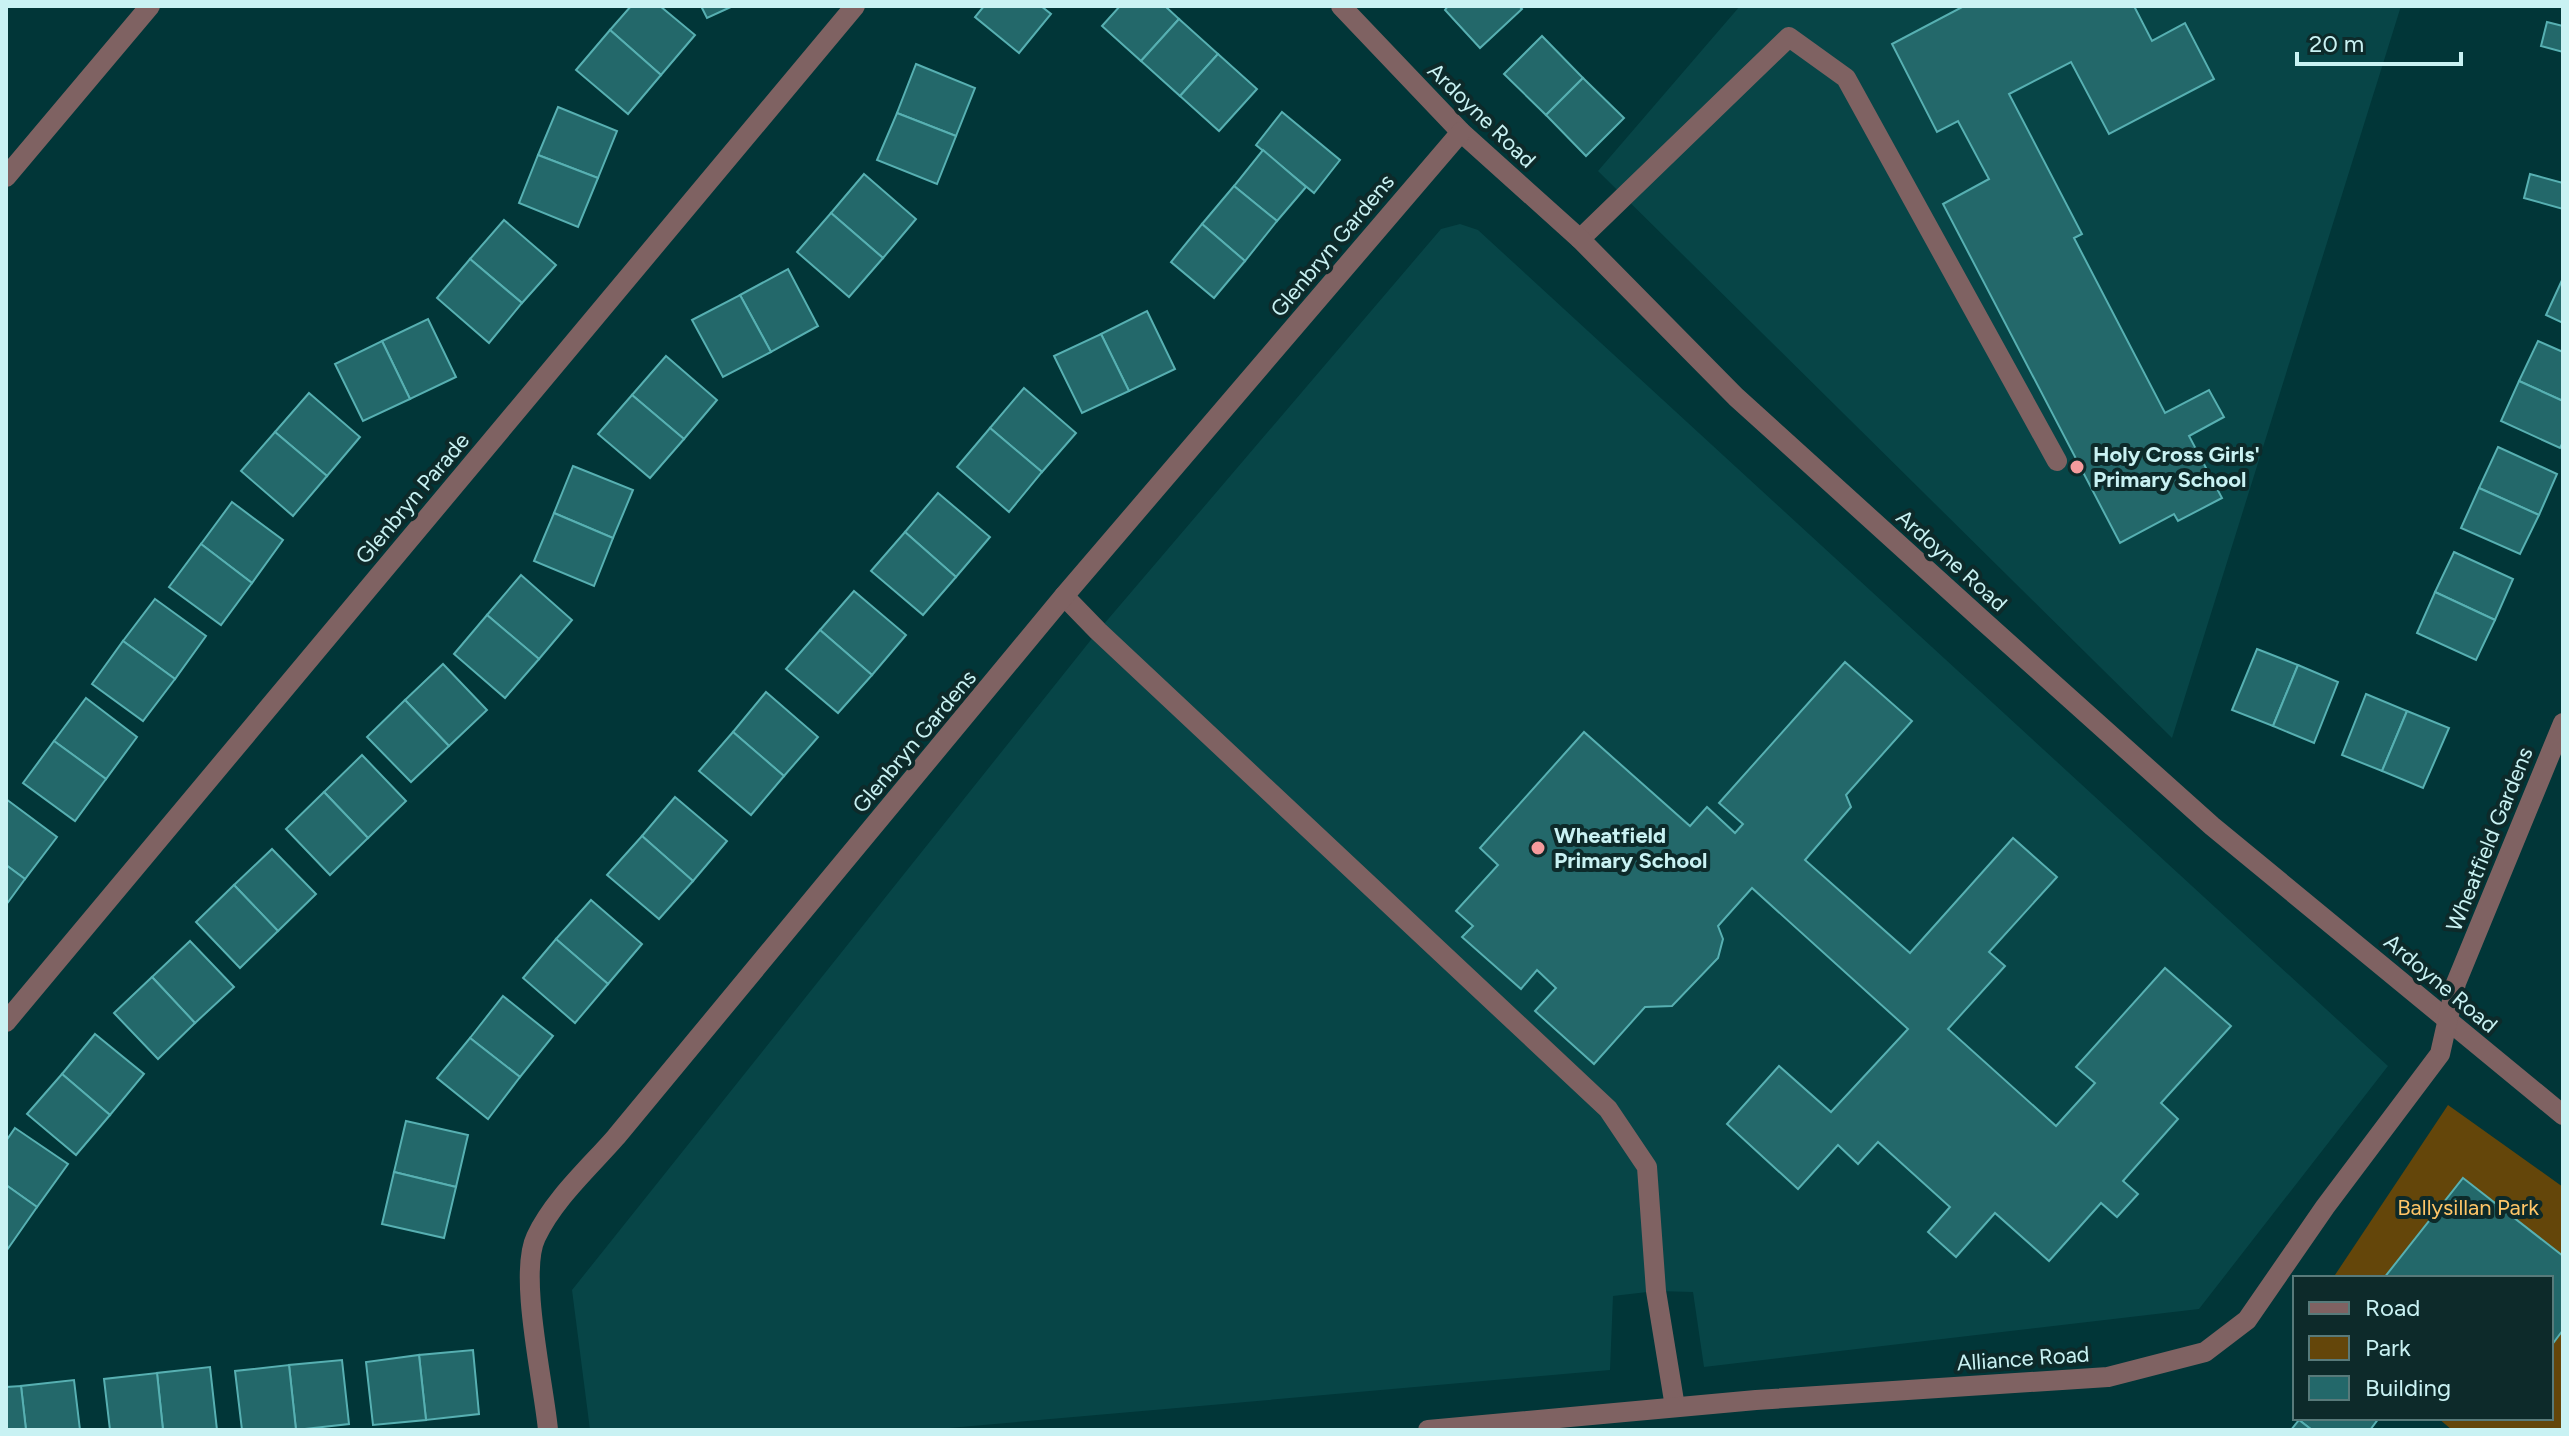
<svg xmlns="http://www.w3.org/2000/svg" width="2569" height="1436" font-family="Figtree,sans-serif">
  <rect width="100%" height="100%" fill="#013638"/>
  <g fill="#074547">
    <path d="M 1740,6 L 2401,6 L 2172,738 L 1598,171 Z"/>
    <path d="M 1460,224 L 1478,230 L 2388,1066 L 2199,1309 L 1704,1367 L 1693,1292 L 1656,1291 L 1613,1296 L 1610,1370 L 926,1430 L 590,1430 L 572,1290 L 1098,631 L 1441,229 Z"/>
  </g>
  <path fill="#64460a" d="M 2448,1105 L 2563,1187 L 2563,1430 L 2452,1430 L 2438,1418 L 2551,1418 L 2551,1278 L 2333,1278 Z"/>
  <g fill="#23686a" stroke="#57b0b2" stroke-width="2">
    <path d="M 631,6 L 660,6 L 695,35 L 661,75 L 610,30 Z"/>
    <path d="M 701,6 L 733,6 L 707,18 Z"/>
    <path d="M 984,6 L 1041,6 L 1051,14 L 1019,53 L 975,17 Z"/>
    <path d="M 1120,6 L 1165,6 L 1179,19 L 1141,61 L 1102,26 Z"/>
    <path d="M 1448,6 L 1519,6 L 1522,9 L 1480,48 L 1445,10 Z"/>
    <path d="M 1964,6 L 2134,6 L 2152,41 L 2185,23 L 2214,79 L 2109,134 L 2071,62 L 2009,94 L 2082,234 L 2074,238 L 2165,413 L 2209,390 L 2224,417 L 2189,436 L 2222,498 L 2178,521 L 2174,514 L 2120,543 L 1943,204 L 1989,179 L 1958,121 L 1937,132 L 1892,44 Z"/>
    <path d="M 1179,19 L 1218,54 L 1180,96 L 1141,61 Z"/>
    <path d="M 2547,22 L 2563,26 L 2563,52 L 2541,46 Z"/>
    <path d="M 610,30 L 661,75 L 628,114 L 576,70 Z"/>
    <path d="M 1542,36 L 1583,78 L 1546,115 L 1504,74 Z"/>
    <path d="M 1218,54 L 1257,89 L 1219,131 L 1180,96 Z"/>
    <path d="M 916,64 L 975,88 L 956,136 L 897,113 Z"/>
    <path d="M 1583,78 L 1624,118 L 1586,156 L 1546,115 Z"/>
    <path d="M 558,107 L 617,131 L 598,178 L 538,155 Z"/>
    <path d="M 1282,112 L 1340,160 L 1314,193 L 1256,145 Z"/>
    <path d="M 897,113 L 956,136 L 937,184 L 877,160 Z"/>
    <path d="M 1263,150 L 1306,187 L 1277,221 L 1234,186 Z"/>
    <path d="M 538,155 L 598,178 L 578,227 L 519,203 Z"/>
    <path d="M 864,174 L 916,219 L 883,258 L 831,213 Z"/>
    <path d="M 2530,174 L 2563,183 L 2563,209 L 2524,198 Z"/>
    <path d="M 1234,186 L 1277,221 L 1245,261 L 1202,224 Z"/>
    <path d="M 831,213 L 883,258 L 849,297 L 797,252 Z"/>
    <path d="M 504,220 L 556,265 L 522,303 L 470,259 Z"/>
    <path d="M 1202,224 L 1245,261 L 1214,298 L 1171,262 Z"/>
    <path d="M 470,259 L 522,303 L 489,343 L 437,298 Z"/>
    <path d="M 788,269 L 818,326 L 771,352 L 740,295 Z"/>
    <path d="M 2563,278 L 2563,323 L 2546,315 Z"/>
    <path d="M 740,295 L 771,352 L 723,377 L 692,320 Z"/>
    <path d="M 1147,311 L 1175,369 L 1129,391 L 1101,334 Z"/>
    <path d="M 428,319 L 456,377 L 410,399 L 382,341 Z"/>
    <path d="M 1101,334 L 1129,391 L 1082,413 L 1054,356 Z"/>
    <path d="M 382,341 L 410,399 L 363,421 L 335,364 Z"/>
    <path d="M 2538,341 L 2563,352 L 2563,401 L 2519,381 Z"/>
    <path d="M 666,356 L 717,400 L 684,439 L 632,395 Z"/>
    <path d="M 2519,381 L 2563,401 L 2563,442 L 2560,448 L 2501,421 Z"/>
    <path d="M 1024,388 L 1076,433 L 1042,472 L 990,428 Z"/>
    <path d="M 309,393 L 360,437 L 327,476 L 275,432 Z"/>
    <path d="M 632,395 L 684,439 L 650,478 L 598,434 Z"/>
    <path d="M 990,428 L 1042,472 L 1009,512 L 957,467 Z"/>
    <path d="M 275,432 L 327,476 L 293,516 L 241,471 Z"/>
    <path d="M 2498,447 L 2557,474 L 2539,515 L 2479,488 Z"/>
    <path d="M 573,466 L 633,490 L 613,538 L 554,513 Z"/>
    <path d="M 2479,488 L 2539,515 L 2520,554 L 2461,528 Z"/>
    <path d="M 938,493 L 990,537 L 956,577 L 905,532 Z"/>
    <path d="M 232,502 L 283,540 L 252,583 L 201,544 Z"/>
    <path d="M 554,513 L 613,538 L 594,586 L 534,561 Z"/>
    <path d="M 905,532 L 956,577 L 923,615 L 871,571 Z"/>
    <path d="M 201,544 L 252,583 L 221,625 L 169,587 Z"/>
    <path d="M 2454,552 L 2513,579 L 2495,620 L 2435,592 Z"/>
    <path d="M 521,575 L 572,620 L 539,659 L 487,615 Z"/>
    <path d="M 854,591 L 906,635 L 872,675 L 820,630 Z"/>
    <path d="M 2435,592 L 2495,620 L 2476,660 L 2417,633 Z"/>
    <path d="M 155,599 L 206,636 L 175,679 L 123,641 Z"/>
    <path d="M 487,615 L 539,659 L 505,698 L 454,654 Z"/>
    <path d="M 820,630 L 872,675 L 838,713 L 786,669 Z"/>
    <path d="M 123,641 L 175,679 L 143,721 L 92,684 Z"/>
    <path d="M 2257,649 L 2298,665 L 2273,726 L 2232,710 Z"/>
    <path d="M 1845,662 L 1912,721 L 1846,795 L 1851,807 L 1805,860 L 1910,953 L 2013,838 L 2057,877 L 1989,952 L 2005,966 L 1948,1029 L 2056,1126 L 2095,1083 L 2076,1067 L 2165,968 L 2231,1026 L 2161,1103 L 2178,1119 L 2123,1181 L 2138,1194 L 2117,1217 L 2101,1203 L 2049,1261 L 1995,1213 L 1956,1257 L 1928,1232 L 1950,1207 L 1878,1142 L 1858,1164 L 1838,1145 L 1798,1189 L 1727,1124 L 1779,1066 L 1831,1112 L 1908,1029 L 1752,888 L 1718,926 L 1723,939 L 1718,958 L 1672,1006 L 1645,1007 L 1594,1064 L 1535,1011 L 1556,988 L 1537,970 L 1521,989 L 1462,937 L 1473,926 L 1456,911 L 1498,865 L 1480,848 L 1584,732 L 1690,826 L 1707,807 L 1735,833 L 1743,824 L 1719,803 Z"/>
    <path d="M 443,664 L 487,710 L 449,746 L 405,700 Z"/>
    <path d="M 2298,665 L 2338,682 L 2314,743 L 2273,726 Z"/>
    <path d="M 766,692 L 818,737 L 784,776 L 733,732 Z"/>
    <path d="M 2366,694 L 2407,711 L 2382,771 L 2342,755 Z"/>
    <path d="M 86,698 L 137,737 L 106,779 L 54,741 Z"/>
    <path d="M 405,700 L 449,746 L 411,782 L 367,737 Z"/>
    <path d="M 2407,711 L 2449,728 L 2423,788 L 2382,771 Z"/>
    <path d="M 733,732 L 784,776 L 751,815 L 699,771 Z"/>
    <path d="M 54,741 L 106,779 L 75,821 L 23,783 Z"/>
    <path d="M 362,755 L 406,801 L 368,838 L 324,792 Z"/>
    <path d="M 324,792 L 368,838 L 330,875 L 286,829 Z"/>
    <path d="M 675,797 L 727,841 L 693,881 L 642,836 Z"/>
    <path d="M 6,799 L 57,837 L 25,879 L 6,865 Z"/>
    <path d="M 642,836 L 693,881 L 659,919 L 607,875 Z"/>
    <path d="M 272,849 L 316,894 L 278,931 L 234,885 Z"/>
    <path d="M 6,865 L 25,879 L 6,905 Z"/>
    <path d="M 234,885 L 278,931 L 240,968 L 196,922 Z"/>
    <path d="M 591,900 L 642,944 L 608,984 L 556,939 Z"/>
    <path d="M 556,939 L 608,984 L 575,1023 L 523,978 Z"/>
    <path d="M 190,941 L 234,987 L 195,1023 L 152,977 Z"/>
    <path d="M 152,977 L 195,1023 L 158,1059 L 114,1013 Z"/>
    <path d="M 503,996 L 553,1036 L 520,1077 L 470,1038 Z"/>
    <path d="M 95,1034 L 144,1074 L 110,1115 L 62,1074 Z"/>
    <path d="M 470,1038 L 520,1077 L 488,1119 L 437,1078 Z"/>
    <path d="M 62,1074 L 110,1115 L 76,1155 L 27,1114 Z"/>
    <path d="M 406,1121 L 468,1135 L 456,1187 L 394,1172 Z"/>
    <path d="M 15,1128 L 68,1164 L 37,1207 L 6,1185 L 6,1141 Z"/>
    <path d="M 394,1172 L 456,1187 L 444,1238 L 382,1224 Z"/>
    <path d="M 2463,1178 L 2563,1256 L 2563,1330 L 2551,1346 L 2551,1278 L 2384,1278 Z"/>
    <path d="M 6,1185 L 37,1207 L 7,1250 L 6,1249 Z"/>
    <path d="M 473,1350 L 479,1414 L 426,1420 L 419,1355 Z"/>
    <path d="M 419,1355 L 426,1420 L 373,1425 L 366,1362 Z"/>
    <path d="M 342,1360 L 349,1424 L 296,1430 L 289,1365 Z"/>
    <path d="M 289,1365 L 296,1430 L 242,1430 L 235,1371 Z"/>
    <path d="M 210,1367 L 217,1430 L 163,1430 L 157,1373 Z"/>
    <path d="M 157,1373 L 163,1430 L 110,1430 L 104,1379 Z"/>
    <path d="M 74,1380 L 80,1430 L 26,1430 L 21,1386 Z"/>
    <path d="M 21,1386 L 26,1430 L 6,1430 L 6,1387 Z"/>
    <path d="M 2301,1418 L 2379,1418 L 2370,1430 L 2312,1430 L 2299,1420 Z"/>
    <path d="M 2299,1420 L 2312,1430 L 2291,1430 Z"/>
  </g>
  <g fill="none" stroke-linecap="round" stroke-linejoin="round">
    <g stroke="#7f6262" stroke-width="20">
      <path d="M 1580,239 L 1789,37 L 1846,78 L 2057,461"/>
      <path d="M 1064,596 L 1098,631 L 1608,1109 L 1647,1167 L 1656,1291 L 1675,1407"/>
    </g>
    <g stroke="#7f6262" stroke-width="20">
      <path d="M 1341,6 L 1461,132 L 1580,239 L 1736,397 L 1980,618 L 2212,826 L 2563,1115"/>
      <path d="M 6,177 L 150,6"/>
      <path d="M 6,1022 L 855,6"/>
      <path d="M 548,1430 C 544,1385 518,1274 536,1237 C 554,1199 589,1168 616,1137 L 1064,596 L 1461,132"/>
      <path d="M 1428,1430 L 1756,1400 L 2108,1377 L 2205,1352 L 2247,1320 L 2325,1207 L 2440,1054 L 2456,983 L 2563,723"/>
    </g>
  </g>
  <g fill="#f59b9d" stroke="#0d2a2a" stroke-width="3">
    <circle cx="2077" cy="467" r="8"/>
    <circle cx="1538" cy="848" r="8"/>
  </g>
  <g text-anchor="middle" stroke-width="8" stroke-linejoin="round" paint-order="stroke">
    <g font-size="22" fill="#c9f2f3" stroke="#0d2a2a">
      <text transform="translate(1482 115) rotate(44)" y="8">Ardoyne Road</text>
      <text transform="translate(1332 245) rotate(-50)" y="8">Glenbryn Gardens</text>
      <text transform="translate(412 498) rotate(-50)" y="8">Glenbryn Parade</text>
      <text transform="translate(1952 560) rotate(42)" y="8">Ardoyne Road</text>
      <text transform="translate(914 741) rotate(-50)" y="8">Glenbryn Gardens</text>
      <text transform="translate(2489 839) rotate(-68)" y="8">Wheatfield Gardens</text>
      <text transform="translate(2441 983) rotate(40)" y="8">Ardoyne Road</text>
      <text transform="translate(2023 1358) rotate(-4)" y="8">Alliance Road</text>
    </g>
    <g font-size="22" font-weight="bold" fill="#c9f2f3" stroke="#0d2a2a" text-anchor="start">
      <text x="2093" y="462">Holy Cross Girls'<tspan x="2093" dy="25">Primary School</tspan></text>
      <text x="1554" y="843">Wheatfield<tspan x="1554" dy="25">Primary School</tspan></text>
    </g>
    <g font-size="22" fill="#ffc668" stroke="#0d2a2a">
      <text x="2468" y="1215">Ballysillan Park</text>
    </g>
  </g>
  <rect width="2569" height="1436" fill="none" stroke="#c9f2f3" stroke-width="16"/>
  <rect x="2293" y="1276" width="260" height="144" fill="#0d2a2a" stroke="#587a7a" stroke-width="2"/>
  <rect x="2309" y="1302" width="40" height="12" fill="#7f6262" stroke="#587a7a" stroke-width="2"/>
  <text x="2365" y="1316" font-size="24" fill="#c9f2f3">Road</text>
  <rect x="2309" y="1336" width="40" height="24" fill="#64460a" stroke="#587a7a" stroke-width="2"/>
  <text x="2365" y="1356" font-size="24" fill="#c9f2f3">Park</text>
  <rect x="2309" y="1376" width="40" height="24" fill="#23686a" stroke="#587a7a" stroke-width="2"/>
  <text x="2365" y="1396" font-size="24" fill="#c9f2f3">Building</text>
  <path d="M2297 52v12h164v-12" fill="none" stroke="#c9f2f3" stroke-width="4"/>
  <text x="2309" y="52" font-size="24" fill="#c9f2f3" stroke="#0d2a2a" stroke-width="6" paint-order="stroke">20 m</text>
</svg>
